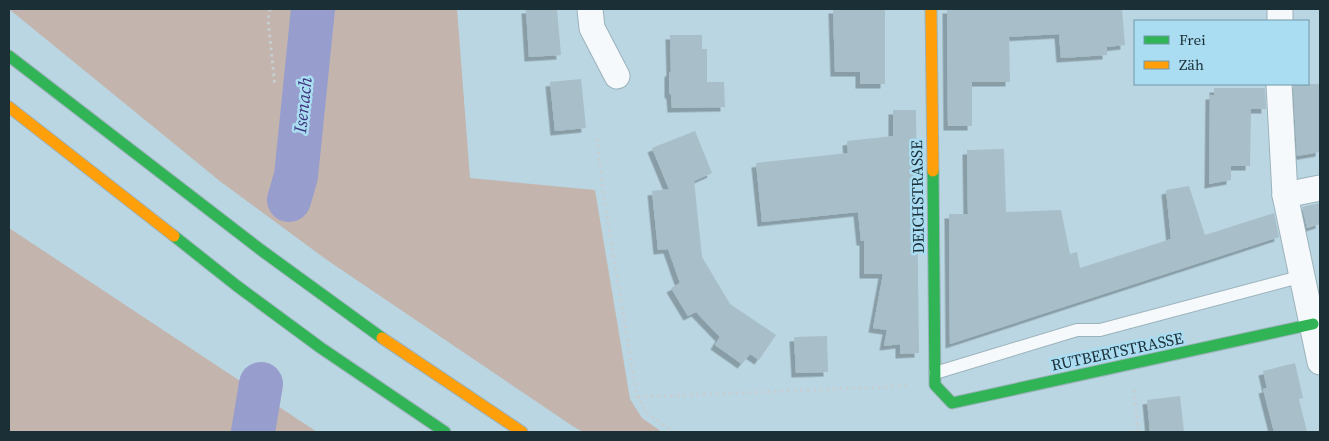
<svg xmlns="http://www.w3.org/2000/svg" width="1329" height="441" font-family="'Source Serif 4',serif">
  <defs>
    <filter id="shadow"><feDropShadow dx="-4.5" dy="4.5" stdDeviation="0" flood-color="#0004"/></filter>
  </defs>
  <rect width="100%" height="100%" fill="#bad6e2"/>
  <g fill="#c3b5ae">
    <path d="M 9,9 L 457,9 L 470,178 L 595,190 L 630,399 L 642,418 L 662,432 L 583,432 L 574,427 L 327,260 L 221,182 Z"/>
    <path d="M 9,228 L 317,432 L 9,432 Z"/>
  </g>
  <g fill="none" stroke-linecap="round" stroke-linejoin="round">
    <g stroke="#979dcd" stroke-width="44">
      <path d="M 289,200 L 296,176 L 313,9"/>
      <path d="M 253,432 L 261,384"/>
    </g>
  </g>
  <g fill="#a8bec8" filter="url(#shadow)">
    <path d="M 526,9 L 557,9 L 561,55 L 529,57 Z"/>
    <path d="M 833,9 L 885,9 L 885,84 L 860,84 L 860,72 L 835,72 Z"/>
    <path d="M 947,9 L 1122,9 L 1125,45 L 1107,47 L 1107,55 L 1061,58 L 1059,34 L 1009,37 L 1010,82 L 972,82 L 972,126 L 948,126 Z"/>
    <path d="M 670,35 L 702,35 L 702,49 L 707,49 L 707,82 L 724,82 L 725,107 L 672,108 L 671,95 L 669,93 L 669,73 L 671,71 Z"/>
    <path d="M 581,79 L 586,128 L 555,131 L 550,82 Z"/>
    <path d="M 1293,84 L 1320,84 L 1320,152 L 1297,156 Z"/>
    <path d="M 1214,88 L 1265,88 L 1266,109 L 1251,109 L 1250,166 L 1231,166 L 1231,180 L 1209,184 L 1210,95 L 1214,95 Z"/>
    <path d="M 893,110 L 916,110 L 919,353 L 900,354 L 900,344 L 884,346 L 887,330 L 873,328 L 883,274 L 864,274 L 864,241 L 861,241 L 858,212 L 762,222 L 756,163 L 848,153 L 847,141 L 893,136 Z"/>
    <path d="M 695,131 L 712,173 L 694,181 L 702,257 L 730,304 L 776,335 L 759,360 L 750,354 L 742,364 L 715,345 L 720,337 L 696,312 L 688,316 L 671,288 L 680,283 L 668,249 L 658,250 L 652,191 L 669,189 L 652,148 Z"/>
    <path d="M 1004,149 L 1006,212 L 1061,210 L 1070,254 L 1077,252 L 1080,268 L 1171,239 L 1166,190 L 1189,186 L 1205,235 L 1274,213 L 1279,237 L 950,344 L 949,214 L 968,214 L 967,150 Z"/>
    <path d="M 1320,203 L 1320,224 L 1307,228 L 1302,207 Z"/>
    <path d="M 827,336 L 828,372 L 796,373 L 794,337 Z"/>
    <path d="M 1295,363 L 1303,398 L 1299,399 L 1307,432 L 1274,432 L 1263,389 L 1267,388 L 1263,371 Z"/>
    <path d="M 1180,396 L 1184,432 L 1150,432 L 1147,400 Z"/>
  </g>
  <g fill="none" stroke-linecap="round" stroke-linejoin="round">
    <defs>
      <path id="lane" d="M 935,373 L 1077,330 L 1100,330 L 1303,276"/>
      <g id="street">
        <path d="M 590,9 L 592,28 L 617,76"/>
        <path d="M 1280,21 L 1280,9"/>
        <path d="M 1279,84 L 1285,195 L 1320,362"/>
        <path d="M 1285,195 L 1320,188"/>
      </g>
      <g id="fast">
        <path d="M 9,56 L 261,250 L 382,338"/>
        <path d="M 933,171 L 935,385 L 952,403 L 1313,324"/>
        <path d="M 174,236 L 237,286 L 321,348 L 445,432"/>
      </g>
      <g id="slow">
        <path d="M 931,9 L 933,171"/>
        <path d="M 9,107 L 174,236"/>
        <path d="M 382,338 L 522,432"/>
      </g>
    </defs>
    <use href="#lane" stroke="#9cb3bc" stroke-width="14"/>
    <use href="#street" stroke="#9cb3bc" stroke-width="27"/>
    <use href="#fast" stroke="#9cb3bc" stroke-width="13"/>
    <use href="#slow" stroke="#9cb3bc" stroke-width="13"/>
    <g stroke="#c6ced2" stroke-width="3" stroke-dasharray="2.5 4" stroke-linecap="butt">
      <path d="M 270,9 L 268,20 L 275,86"/>
      <path d="M 597,139 L 603,192 L 637,397 L 648,414 L 674,432"/>
      <path d="M 1134,390 L 1138,432"/>
      <path d="M 638,397 L 909,386"/>
    </g>
    <use href="#lane" stroke="#f5f9fb" stroke-width="12"/>
    <use href="#street" stroke="#f5f9fb" stroke-width="25"/>
    <use href="#fast" stroke="#30b455" stroke-width="11"/>
    <use href="#slow" stroke="#ff9f0a" stroke-width="11"/>
  </g>
  <g text-anchor="middle" stroke-width="5" stroke-linejoin="round" paint-order="stroke">
    <g font-size="16" fill="#1b2f37" stroke="#aaddf2">
      <text transform="translate(917 197) rotate(-91)" y="6">DEICHSTRASSE</text>
      <text transform="translate(1117 351) rotate(-12)" y="6">RUTBERTSTRASSE</text>
    </g>
    <g font-size="18" font-style="italic" fill="#3c317c" stroke="#aaddf2">
      <text transform="translate(303 105) rotate(-84)" y="6">Isenach</text>
    </g>
  </g>
  <rect width="1329" height="441" fill="none" stroke="#1b2f37" stroke-width="20"/>
  <rect x="1134" y="20" width="175" height="65" fill="#aaddf2" stroke="#7197a7"/>
  <rect x="1144" y="36" width="25" height="8" fill="#30b455" stroke="#7197a7"/>
  <text x="1179" y="45" font-size="15" fill="#1b2f37">Frei</text>
  <rect x="1144" y="61" width="25" height="8" fill="#ff9f0a" stroke="#7197a7"/>
  <text x="1179" y="70" font-size="15" fill="#1b2f37">Zäh</text>
</svg>
